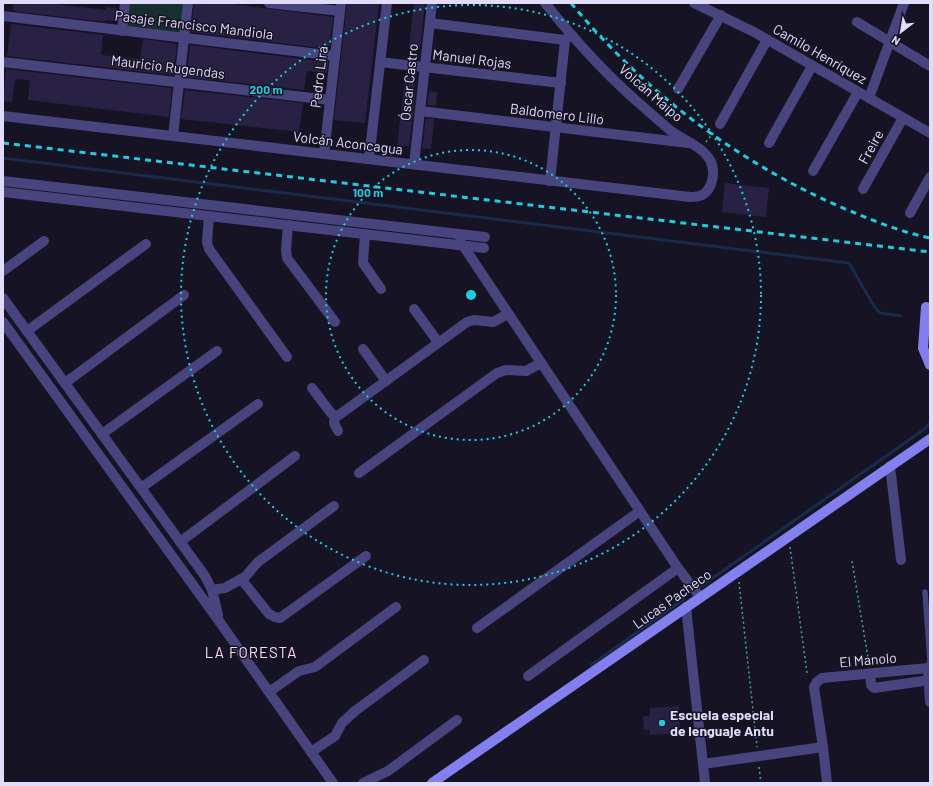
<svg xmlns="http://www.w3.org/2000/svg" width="933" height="786" font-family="Barlow,sans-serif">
  <rect width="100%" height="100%" fill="#161325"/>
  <path fill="#172f2e" d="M 130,3 L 184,3 L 180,34 L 127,28 Z"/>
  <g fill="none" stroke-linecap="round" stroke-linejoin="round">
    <g stroke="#182b4a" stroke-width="3">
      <path d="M 3,158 L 849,263 L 874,306 L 880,313 L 901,316"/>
      <path d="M 700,587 L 926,428 L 930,422"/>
      <path d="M 591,665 L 684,599"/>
    </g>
  </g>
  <g fill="#292144">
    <path d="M 13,3 L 46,3 L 106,10 L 106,7 L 117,8 L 115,21 L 105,20 L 105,22 L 13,11 Z"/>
    <path d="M 194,3 L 226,3 L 333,17 L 329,49 L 191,32 Z"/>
    <path d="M 347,3 L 379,3 L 365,123 L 334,120 Z"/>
    <path d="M 414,3 L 425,3 L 420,49 L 409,47 Z"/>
    <path d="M 11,24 L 103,35 L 101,55 L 121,57 L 140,59 L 143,39 L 177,44 L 173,75 L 7,56 Z"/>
    <path d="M 190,45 L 328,62 L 327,73 L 307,71 L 304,90 L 186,77 Z"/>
    <path d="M 6,69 L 172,88 L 169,117 L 28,100 L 30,80 L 15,79 L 12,102 L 3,101 Z"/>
    <path d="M 406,72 L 416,73 L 414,90 L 416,90 L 409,146 L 397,145 Z"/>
    <path d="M 185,90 L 303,103 L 299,132 L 181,119 Z"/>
    <path d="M 429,91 L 437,92 L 436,106 L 427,105 Z"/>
    <path d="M 426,118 L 434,119 L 431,149 L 422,148 Z"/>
    <path d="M 725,183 L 769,188 L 766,217 L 722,212 Z"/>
    <path d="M 679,706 L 680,733 L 650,735 L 650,730 L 644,730 L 643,716 L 650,716 L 650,708 Z"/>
  </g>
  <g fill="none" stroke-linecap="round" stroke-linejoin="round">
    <g stroke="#40aaa5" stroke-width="1.5" stroke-dasharray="2 3" stroke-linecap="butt">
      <path d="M 706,142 L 714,132"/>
      <path d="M 790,547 L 807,673 L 809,675"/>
      <path d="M 852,561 L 869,664"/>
      <path d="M 739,582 L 757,747"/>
      <path d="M 759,767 L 761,783"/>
    </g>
    <path stroke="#47447e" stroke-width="5.5" d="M 925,592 L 930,660 L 928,668"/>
    <g stroke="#47447e" stroke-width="10">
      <path d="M 269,3 L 340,11"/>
      <path d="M 694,3 L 754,32 L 930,133"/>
      <path d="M 3,16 L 335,56"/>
      <path d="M 857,22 L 930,66"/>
      <path d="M 430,23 L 565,40"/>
      <path d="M 122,31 L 125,3"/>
      <path d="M 3,62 L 330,100"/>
      <path d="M 380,62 L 561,83"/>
      <path d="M 678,89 L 721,15"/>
      <path d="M 869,98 L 904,3"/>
      <path d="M 420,111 L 688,143"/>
      <path d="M 3,116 L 690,197 C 694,197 698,197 702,195 C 713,189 716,171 710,160 C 702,146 683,140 671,131 C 663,124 656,118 648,111 C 610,79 576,42 545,3"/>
      <path d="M 720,124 L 767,40"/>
      <path d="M 173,136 L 188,3"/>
      <path d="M 769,143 L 812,66"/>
      <path d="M 324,154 L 341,3"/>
      <path d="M 369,159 L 387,3"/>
      <path d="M 414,164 L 432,3"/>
      <path d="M 813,171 L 858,92"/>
      <path d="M 3,181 L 485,237"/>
      <path d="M 550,181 L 565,40 L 572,35"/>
      <path d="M 863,189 L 903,118"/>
      <path d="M 3,192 L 484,248"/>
      <path d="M 910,213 L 930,177"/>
      <path d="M 209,216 L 207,242 L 209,249 L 287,357"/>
      <path d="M 288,225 L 286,250 L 287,258 L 335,322"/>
      <path d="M 365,234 L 363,263 L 381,289"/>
      <path d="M 460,241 L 678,568 L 700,597"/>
      <path d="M 3,271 L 44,241"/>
      <path d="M 3,298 L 205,576 L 212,590 L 218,615"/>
      <path d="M 414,309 L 438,342"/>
      <path d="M 3,322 L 219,621 L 333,783"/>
      <path d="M 27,331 L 146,244"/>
      <path d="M 363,349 L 386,381"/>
      <path d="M 65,383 L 184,295"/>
      <path d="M 312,388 L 331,413 L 335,416 L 339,415 L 467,322 L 474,320 L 493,322 L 508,314"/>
      <path d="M 335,416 L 334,423 L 338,431"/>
      <path d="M 102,434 L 217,351"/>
      <path d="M 890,466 L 901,560"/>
      <path d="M 359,473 L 497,373 L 506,370 L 526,371 L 541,363"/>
      <path d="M 141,488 L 258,404"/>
      <path d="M 180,542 L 295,456"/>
      <path d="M 241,579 L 269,614 L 275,617 L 280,618 L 366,556"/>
      <path d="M 212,590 L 225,588 L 245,577 L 258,562 L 334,506"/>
      <path d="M 686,607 L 705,783"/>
      <path d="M 477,628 L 640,511"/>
      <path d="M 870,674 L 871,685 L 874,688 L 930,680"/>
      <path d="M 528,676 L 678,568"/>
      <path d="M 269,692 L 299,671 L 315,667 L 396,607"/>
      <path d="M 311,752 L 335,736 L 342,723 L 355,711 L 424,660"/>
      <path d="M 703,764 L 823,747"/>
      <path d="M 363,783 L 388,771 L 457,720"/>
      <path d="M 827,783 L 823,747 L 814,687 L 817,682 L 822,678 L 928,668 L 930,702"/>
    </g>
    <g stroke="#837fee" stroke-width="10">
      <path d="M 930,308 L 926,307 L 923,348 L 930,365"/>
      <path d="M 432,783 L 930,439"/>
    </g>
    <g stroke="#21cce1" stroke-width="3" stroke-dasharray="6 5" stroke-linecap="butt">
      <path d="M 571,3 C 647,95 745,168 855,213 C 879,223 905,233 930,238"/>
      <path d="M 3,143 L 930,252"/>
    </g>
  </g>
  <g fill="none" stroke="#21cce1" stroke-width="2" stroke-dasharray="2 4">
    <circle cx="471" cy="295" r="145"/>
    <circle cx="471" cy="295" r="290"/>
  </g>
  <circle fill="#21cce1" stroke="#161325" stroke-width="1.5" cx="662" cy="723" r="4"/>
  <g text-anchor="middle" stroke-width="3" stroke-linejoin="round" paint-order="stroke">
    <g font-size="14" fill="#e0dcfa" stroke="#161325">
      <text transform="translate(194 25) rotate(7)" y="5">Pasaje Francisco Mandiola</text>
      <text transform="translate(820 54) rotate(30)" y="5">Camilo Henríquez</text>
      <text transform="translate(472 59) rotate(7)" y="5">Manuel Rojas</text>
      <text transform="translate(168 67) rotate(7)" y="5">Mauricio Rugendas</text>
      <text transform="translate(319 77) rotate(-83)" y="5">Pedro Lira</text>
      <text transform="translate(409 82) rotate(-84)" y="5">Óscar Castro</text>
      <text transform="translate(651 93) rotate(41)" y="5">Volcán Maipo</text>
      <text transform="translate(557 114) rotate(7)" y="5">Baldomero Lillo</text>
      <text transform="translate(348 143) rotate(7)" y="5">Volcán Aconcagua</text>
      <text transform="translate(871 147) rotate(-61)" y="5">Freire</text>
      <text transform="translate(672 599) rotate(-35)" y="5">Lucas Pacheco</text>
      <text transform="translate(868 660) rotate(-5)" y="5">El Manolo</text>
    </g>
    <g font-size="14" font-weight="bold" fill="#e0dcfa" stroke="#161325" text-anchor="start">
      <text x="670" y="720">Escuela especial<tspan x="670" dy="16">de lenguaje Antu</tspan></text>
    </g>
    <g font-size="15" letter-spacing="1" fill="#fbdef0" stroke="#161325">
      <text x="251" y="658">LA FORESTA</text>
    </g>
  </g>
  <circle cx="471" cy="295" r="6" fill="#21cce1" stroke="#161325" stroke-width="2"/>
  <g font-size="12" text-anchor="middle" font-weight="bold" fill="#21cce1" stroke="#161325" stroke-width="3" stroke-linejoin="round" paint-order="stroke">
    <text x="266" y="94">200 m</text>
    <text x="368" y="197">100 m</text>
  </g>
  <rect width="933" height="786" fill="none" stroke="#e0dcfa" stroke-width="8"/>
  <g transform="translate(901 32) rotate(211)" stroke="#161325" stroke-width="3" paint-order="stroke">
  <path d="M0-3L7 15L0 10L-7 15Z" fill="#e0dcfa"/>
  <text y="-6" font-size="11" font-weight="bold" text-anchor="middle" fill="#e0dcfa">N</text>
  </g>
</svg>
